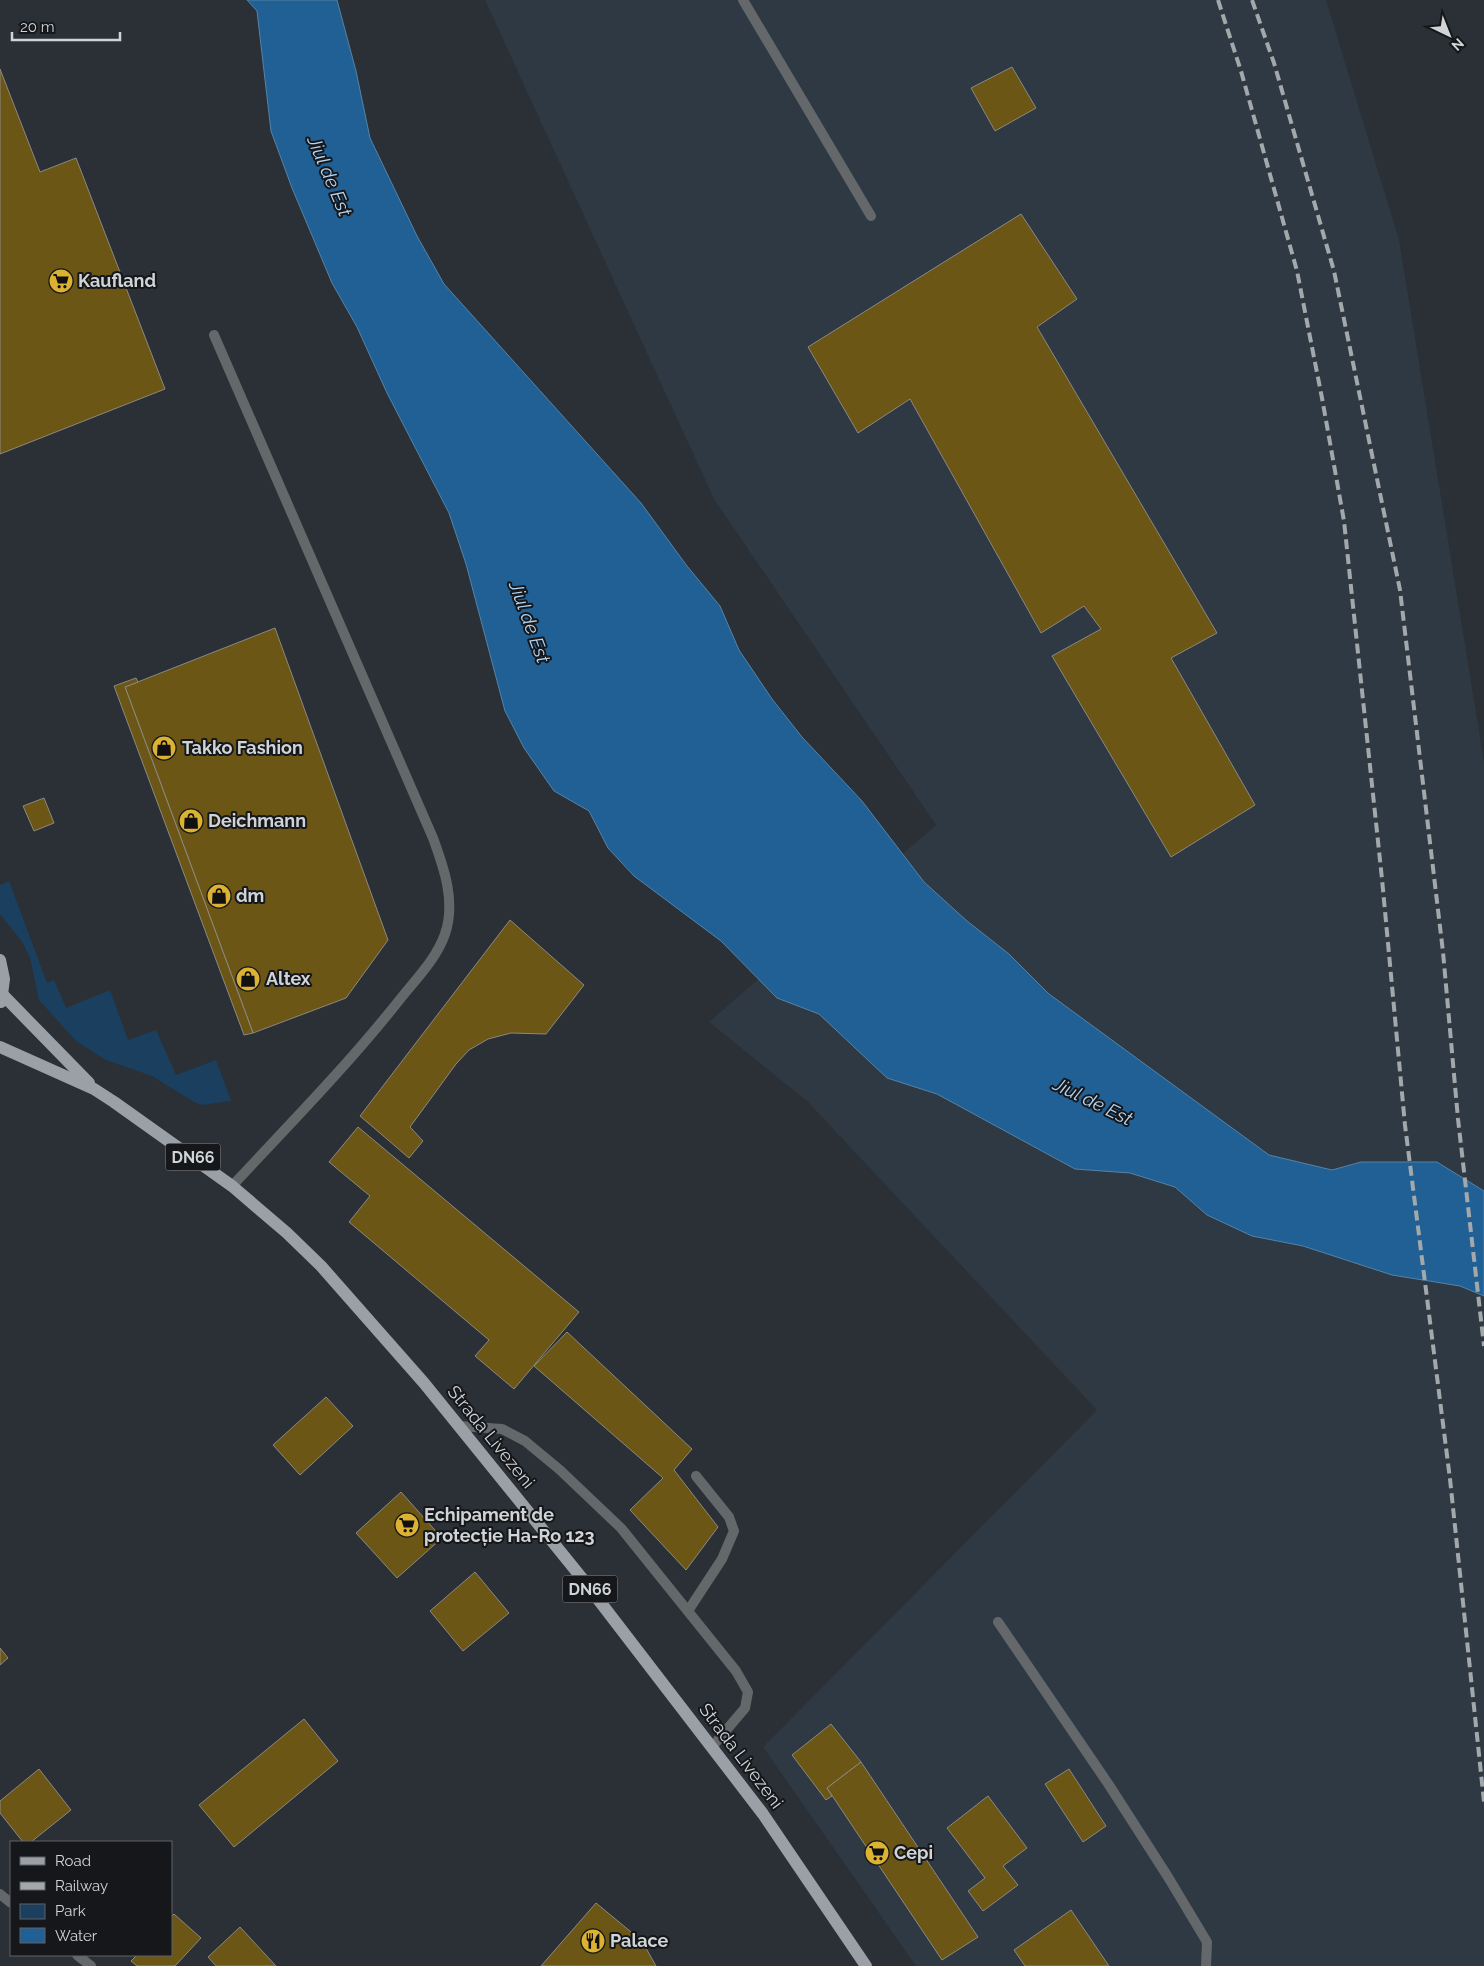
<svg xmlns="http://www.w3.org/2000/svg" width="1484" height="1966" font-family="Raleway,sans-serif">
  <rect width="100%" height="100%" fill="#2a3035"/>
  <path fill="#2e3943" d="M 485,0 L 1326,0 L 1399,240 L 1484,762 L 1484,1966 L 916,1966 L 763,1747 L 1097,1410 L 807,1101 L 709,1022 L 936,825 L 714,499 Z"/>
  <path fill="#1b3f5e" d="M 9,881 L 47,983 L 54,980 L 66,1008 L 110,990 L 128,1040 L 156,1030 L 176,1075 L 216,1060 L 231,1101 L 202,1105 L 194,1102 L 152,1076 L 106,1060 L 76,1041 L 39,1000 L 30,958 L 23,943 L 0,914 L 0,885 Z"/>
  <path fill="#206094" stroke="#5583a8" d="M 247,0 L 337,0 L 356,71 L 370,138 L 417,236 L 444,284 L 641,503 L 687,566 L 720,606 L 739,650 L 772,699 L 802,737 L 862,801 L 924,882 L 967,921 L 1009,954 L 1049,994 L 1269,1155 L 1332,1170 L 1361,1162 L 1437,1162 L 1484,1191 L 1484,1296 L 1460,1286 L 1392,1275 L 1303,1246 L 1252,1236 L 1207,1215 L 1175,1187 L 1130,1173 L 1075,1169 L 937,1094 L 887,1078 L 819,1014 L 777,998 L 721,941 L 634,876 L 608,848 L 589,811 L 554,791 L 524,748 L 505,711 L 466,564 L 449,513 L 387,393 L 357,327 L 332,283 L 292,188 L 271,131 L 257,11 Z"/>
  <g fill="#6b5616" stroke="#8c8980">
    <path d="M 1012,67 L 1036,108 L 995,131 L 971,88 Z"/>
    <path d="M 0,69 L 40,172 L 76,158 L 165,389 L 0,454 Z"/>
    <path d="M 1021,214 L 1077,299 L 1037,327 L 1217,633 L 1171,658 L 1255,805 L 1171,857 L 1052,656 L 1101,629 L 1084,606 L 1041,633 L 910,399 L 858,433 L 808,347 Z"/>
    <path d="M 275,628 L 388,940 L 346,998 L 253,1033 L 125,687 Z"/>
    <path d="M 136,678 L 138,682 L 125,687 L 253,1033 L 244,1035 L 114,686 Z"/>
    <path d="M 44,798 L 54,823 L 34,831 L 23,806 Z"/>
    <path d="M 510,920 L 584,985 L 546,1034 L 511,1033 L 488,1039 L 469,1050 L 456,1064 L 410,1127 L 423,1141 L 409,1158 L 360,1116 Z"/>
    <path d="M 358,1127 L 579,1312 L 514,1389 L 475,1356 L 489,1340 L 349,1222 L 370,1196 L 329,1162 Z"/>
    <path d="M 567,1332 L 692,1449 L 674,1470 L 718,1527 L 686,1570 L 630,1510 L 663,1478 L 534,1366 Z"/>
    <path d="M 326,1397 L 353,1426 L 300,1475 L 273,1445 Z"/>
    <path d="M 401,1492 L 442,1538 L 397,1578 L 356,1533 Z"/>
    <path d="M 475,1572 L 509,1613 L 463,1651 L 430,1611 Z"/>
    <path d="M 0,1648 L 8,1658 L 0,1665 Z"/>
    <path d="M 304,1719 L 338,1761 L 234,1847 L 199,1805 Z"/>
    <path d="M 831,1724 L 861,1762 L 827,1788 L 832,1796 L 826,1800 L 792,1755 Z"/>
    <path d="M 861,1762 L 978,1937 L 942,1960 L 827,1788 Z"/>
    <path d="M 39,1769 L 71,1810 L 31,1842 L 23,1842 L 0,1813 L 0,1801 Z"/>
    <path d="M 1069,1769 L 1106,1826 L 1083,1842 L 1045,1784 Z"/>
    <path d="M 988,1796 L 1027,1848 L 1003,1866 L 1018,1885 L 983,1911 L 968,1891 L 985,1878 L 947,1828 Z"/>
    <path d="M 596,1903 L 642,1941 L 656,1966 L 541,1966 Z"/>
    <path d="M 1071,1910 L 1109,1966 L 1025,1966 L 1014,1950 Z"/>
    <path d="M 174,1914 L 201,1938 L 175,1966 L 137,1966 L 131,1961 L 137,1955 L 171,1955 L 171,1917 Z"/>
    <path d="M 240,1927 L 276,1966 L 216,1966 L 208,1957 Z"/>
  </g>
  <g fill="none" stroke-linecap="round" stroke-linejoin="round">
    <g stroke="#65686b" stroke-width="10">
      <path d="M 743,0 L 871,216"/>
      <path d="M 214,335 L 433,838 C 444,868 456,902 445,934 C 436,960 414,981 397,1003 C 346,1067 288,1126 232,1186"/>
      <path d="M 460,1426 L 502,1429 L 525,1441 L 560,1470 L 621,1528 L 736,1671 L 748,1692 L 745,1708 L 712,1747"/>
      <path d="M 688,1611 L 722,1559 L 734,1531 L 729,1517 L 696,1476"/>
      <path d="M 998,1622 L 1109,1785 L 1168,1877 L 1207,1942 L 1206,1966"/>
    </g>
    <g stroke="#65686b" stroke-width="10">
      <path d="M 0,1894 L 11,1903"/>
      <path d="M 77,1955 L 91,1966"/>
    </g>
    <g stroke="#9aa0a6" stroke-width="12">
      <path d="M 0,960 L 4,979 L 1,1002"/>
      <path d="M 3,995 L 89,1083"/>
      <path d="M 0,1047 L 94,1089 L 114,1102 L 232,1186 L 287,1233 L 321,1266 L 424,1383 L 581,1577 L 763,1814 L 866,1966"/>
    </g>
    <g stroke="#a3a8ab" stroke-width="4" stroke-dasharray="10 5" stroke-linecap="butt">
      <path d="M 1218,0 L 1241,71 L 1297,271 L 1322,398 L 1344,521 L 1382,879 L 1405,1125 L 1450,1479 L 1484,1802"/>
      <path d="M 1252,0 L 1274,63 L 1334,271 L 1400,590 L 1443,952 L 1458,1119 L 1484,1346"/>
    </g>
  </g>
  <defs>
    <symbol id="supermarket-disc" viewBox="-11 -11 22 22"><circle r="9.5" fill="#dcb233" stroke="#15171a"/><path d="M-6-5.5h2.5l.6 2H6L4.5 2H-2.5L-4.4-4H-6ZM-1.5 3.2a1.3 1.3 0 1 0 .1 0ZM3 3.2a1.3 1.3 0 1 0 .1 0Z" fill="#111"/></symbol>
    <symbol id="shop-disc" viewBox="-11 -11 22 22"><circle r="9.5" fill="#dcb233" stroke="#15171a"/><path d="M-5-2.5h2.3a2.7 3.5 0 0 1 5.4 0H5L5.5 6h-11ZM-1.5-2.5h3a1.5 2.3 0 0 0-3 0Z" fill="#111"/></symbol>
    <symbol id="restaurant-disc" viewBox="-11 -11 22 22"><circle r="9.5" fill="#dcb233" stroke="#15171a"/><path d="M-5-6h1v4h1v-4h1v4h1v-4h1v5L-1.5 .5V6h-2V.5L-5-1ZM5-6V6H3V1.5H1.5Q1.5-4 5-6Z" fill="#111"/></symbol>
  </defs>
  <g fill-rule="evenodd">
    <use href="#supermarket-disc" x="47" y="267" width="28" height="28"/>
    <use href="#shop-disc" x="150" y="734" width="28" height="28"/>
    <use href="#shop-disc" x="177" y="807" width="28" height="28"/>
    <use href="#shop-disc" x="205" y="882" width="28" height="28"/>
    <use href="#shop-disc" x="234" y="965" width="28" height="28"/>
    <use href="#supermarket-disc" x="393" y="1511" width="28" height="28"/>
    <use href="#supermarket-disc" x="863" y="1839" width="28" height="28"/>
    <use href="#restaurant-disc" x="579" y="1927" width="28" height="28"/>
  </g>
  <g text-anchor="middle" stroke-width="4" stroke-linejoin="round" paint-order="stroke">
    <g fill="#15171a" stroke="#989b9e" stroke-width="1">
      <rect x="165.5" y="1143.5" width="55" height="27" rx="4"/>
      <rect x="562.5" y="1575.5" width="55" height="27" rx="4"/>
    </g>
    <g font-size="16" font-weight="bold" fill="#d0d4d7">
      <text x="193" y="1163">DN66</text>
      <text x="590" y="1595">DN66</text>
    </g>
    <g font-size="18" font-weight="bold" fill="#d0d4d7" stroke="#15171a" text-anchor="start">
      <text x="78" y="287">Kaufland</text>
      <text x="182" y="754">Takko Fashion</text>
      <text x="208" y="827">Deichmann</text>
      <text x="236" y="902">dm</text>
      <text x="266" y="985">Altex</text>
      <text x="424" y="1521">Echipament de<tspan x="424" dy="21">protecție Ha-Ro 123</tspan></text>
      <text x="894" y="1859">Cepi</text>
      <text x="610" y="1947">Palace</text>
    </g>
    <g font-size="18" fill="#d0d4d7" stroke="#15171a">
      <text transform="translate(491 1437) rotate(51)" y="6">Strada Livezeni</text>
      <text transform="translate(741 1756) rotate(53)" y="6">Strada Livezeni</text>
    </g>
    <g font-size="19" font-style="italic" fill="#b4d4f2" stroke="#15171a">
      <text transform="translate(330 176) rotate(67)" y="7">Jiul de Est</text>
      <text transform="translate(530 622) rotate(70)" y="7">Jiul de Est</text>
      <text transform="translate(1093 1101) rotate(26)" y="7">Jiul de Est</text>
    </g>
  </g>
  <rect x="10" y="1841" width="162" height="115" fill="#15171a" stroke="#606366"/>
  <rect x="20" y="1857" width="25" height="8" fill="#9aa0a6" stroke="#606366"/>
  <text x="55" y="1866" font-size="15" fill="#d0d4d7">Road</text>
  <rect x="20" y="1882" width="25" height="8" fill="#a3a8ab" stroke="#606366"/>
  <text x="55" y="1891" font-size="15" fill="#d0d4d7">Railway</text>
  <rect x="20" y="1904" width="25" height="15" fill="#1b3f5e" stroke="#606366"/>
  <text x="55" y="1916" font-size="15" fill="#d0d4d7">Park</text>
  <rect x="20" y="1928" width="25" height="15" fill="#206094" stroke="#606366"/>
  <text x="55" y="1941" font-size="15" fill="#d0d4d7">Water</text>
  <g transform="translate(1449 35) rotate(137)" stroke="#15171a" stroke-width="4" paint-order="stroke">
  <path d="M0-4L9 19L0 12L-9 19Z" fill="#d0d4d7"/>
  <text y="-8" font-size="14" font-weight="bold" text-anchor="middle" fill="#d0d4d7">N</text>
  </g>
  <path d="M12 32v8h108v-8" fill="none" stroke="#d0d4d7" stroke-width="2.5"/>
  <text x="20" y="32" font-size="15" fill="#d0d4d7" stroke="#15171a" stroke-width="4" paint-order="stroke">20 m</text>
</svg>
